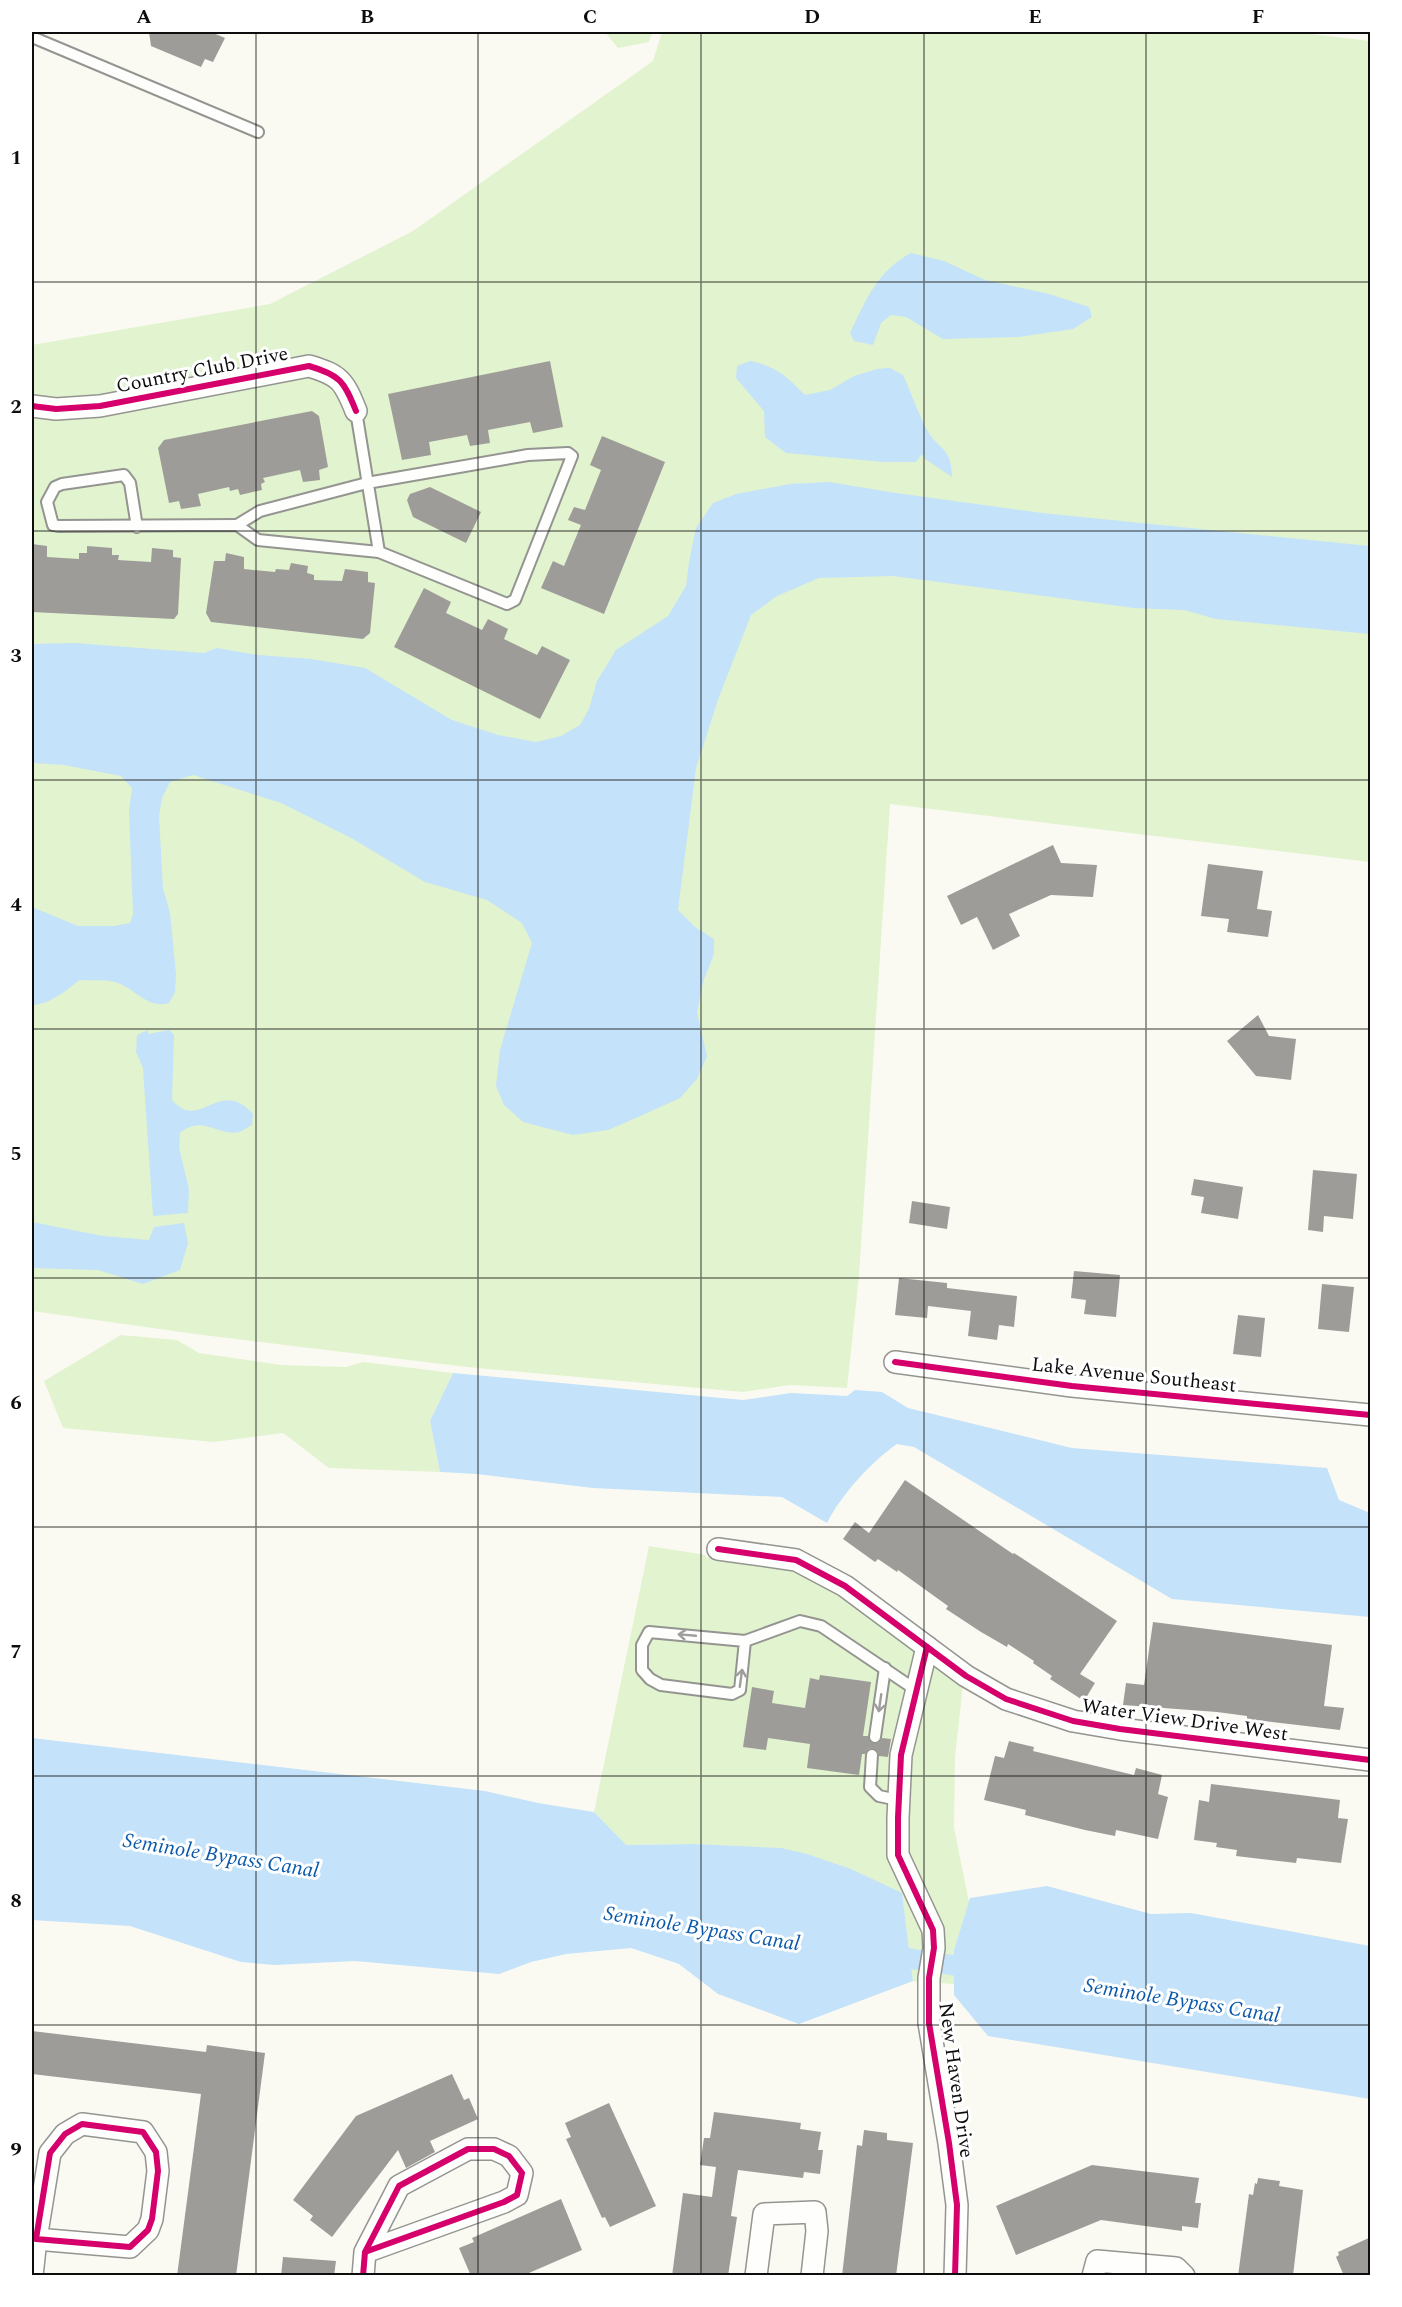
<svg xmlns="http://www.w3.org/2000/svg" width="1402" height="2307" font-family="Spectral,serif">
  <rect width="100%" height="100%" fill="#fbfaf2"/>
  <g fill="#e2f3cf">
    <path d="M 605,32 L 652,32 L 649,42 L 618,48 Z"/>
    <path d="M 662,32 L 1295,32 L 1370,41 L 1370,862 L 890,804 L 859,1276 L 847,1388 L 790,1385 L 743,1392 L 467,1367 L 195,1334 L 32,1311 L 32,345 L 270,304 L 413,231 L 653,61 Z"/>
    <path d="M 121,1335 L 177,1340 L 199,1353 L 281,1365 L 346,1367 L 363,1362 L 453,1373 L 430,1421 L 440,1472 L 329,1468 L 283,1433 L 214,1442 L 63,1428 L 44,1381 Z"/>
    <path d="M 649,1546 L 706,1555 L 706,1557 L 793,1569 L 839,1593 L 915,1650 L 890,1753 L 887,1818 L 888,1858 L 922,1932 L 923,1948 L 918,1982 L 913,1981 L 902,1893 L 732,1847 L 694,1844 L 625,1845 L 594,1812 Z"/>
    <path d="M 934,1664 L 963,1685 L 955,1757 L 954,1828 L 969,1902 L 954,1950 L 954,1984 L 940,1983 L 944,1950 L 909,1853 L 911,1757 Z"/>
  </g>
  <g fill="#c4e2f9">
    <path d="M 911,253 L 944,261 L 985,280 L 1049,294 L 1089,307 L 1092,317 L 1073,329 L 1019,337 L 943,339 L 906,317 L 891,315 L 881,323 L 873,345 L 854,341 L 850,333 C 866,300 877,271 911,253 Z"/>
    <path d="M 750,361 C 777,366 787,377 805,395 L 830,390 L 854,376 L 877,369 L 890,368 L 903,375 C 911,392 917,411 926,428 C 937,450 952,446 952,477 L 925,459 L 922,454 L 916,462 L 884,462 L 786,453 L 765,437 L 764,411 L 736,378 L 737,366 Z"/>
    <path d="M 829,482 L 896,493 L 1042,513 L 1370,546 L 1370,634 L 1216,619 L 1184,610 L 1134,608 L 893,576 L 819,578 L 777,596 L 751,615 L 719,697 L 696,768 L 678,910 L 695,927 L 714,939 L 714,954 L 703,982 L 697,1013 L 707,1056 L 697,1079 L 680,1098 L 645,1114 L 608,1130 L 573,1135 L 523,1122 L 504,1105 L 496,1086 L 500,1050 L 532,943 L 522,923 L 487,900 L 425,882 L 351,838 L 281,803 L 193,775 L 170,782 L 162,798 L 159,816 L 163,888 L 170,913 L 176,974 L 175,992 L 169,1003 C 148,1009 136,990 118,983 C 108,979 92,981 80,980 C 65,991 51,1004 32,1005 L 32,907 L 78,926 L 114,926 L 130,923 L 133,914 L 129,811 L 132,788 L 121,776 L 64,765 L 32,763 L 32,644 L 75,643 L 204,653 L 217,648 L 258,655 L 311,659 L 365,668 L 452,720 L 498,735 L 536,742 L 561,736 L 580,725 L 589,709 L 597,681 L 616,650 L 668,616 L 686,586 L 689,562 L 696,528 L 713,503 L 736,494 L 790,484 Z"/>
    <path d="M 148,1030 L 148,1034 L 169,1030 L 174,1035 L 172,1100 C 200,1133 219,1076 253,1114 L 252,1125 C 248,1127 243,1131 239,1132 C 218,1137 203,1114 180,1133 L 179,1148 L 189,1189 L 188,1213 L 153,1216 L 143,1068 L 136,1052 L 137,1035 Z"/>
    <path d="M 32,1222 L 103,1236 L 149,1240 L 154,1227 L 184,1223 L 188,1243 L 180,1270 L 143,1284 L 98,1270 L 32,1268 Z"/>
    <path d="M 453,1373 L 743,1400 L 791,1393 L 847,1396 L 855,1390 L 882,1392 L 908,1408 L 1072,1448 L 1327,1468 L 1339,1500 L 1370,1513 L 1370,1617 L 1172,1599 L 914,1447 L 897,1444 C 871,1462 841,1495 827,1523 L 782,1497 L 593,1488 L 477,1474 L 440,1472 L 430,1421 Z"/>
    <path d="M 32,1738 L 485,1791 L 538,1803 L 594,1812 L 626,1845 L 694,1844 L 781,1848 L 807,1854 L 851,1869 L 902,1893 L 913,1981 L 799,2024 L 718,1994 L 679,1964 L 631,1948 L 566,1954 L 531,1962 L 499,1974 L 355,1961 L 275,1965 L 241,1962 L 130,1926 L 32,1920 Z"/>
    <path d="M 1047,1886 L 1151,1914 L 1191,1913 L 1370,1946 L 1370,2099 L 988,2036 L 954,1995 L 954,1950 L 970,1898 Z"/>
  </g>
  <g fill="none" stroke-linecap="round" stroke-linejoin="round">
    <path stroke="#c4e2f9" stroke-width="20" d="M 886,1955 L 978,1969"/>
  </g>
  <g fill="#9e9c98">
    <path d="M 149,32 L 211,32 L 225,38 L 213,62 L 205,59 L 201,67 L 151,46 Z"/>
    <path d="M 550,361 L 563,427 L 533,433 L 530,422 L 488,430 L 490,443 L 470,446 L 467,435 L 429,442 L 431,455 L 402,460 L 388,394 Z"/>
    <path d="M 312,411 L 319,416 L 328,467 L 319,470 L 320,480 L 303,482 L 300,470 L 263,478 L 265,482 L 261,484 L 262,490 L 240,495 L 238,489 L 230,491 L 229,487 L 198,494 L 201,506 L 181,509 L 179,501 L 169,503 L 158,448 L 164,440 Z"/>
    <path d="M 602,436 L 665,462 L 604,614 L 541,588 L 553,561 L 564,566 L 581,525 L 568,520 L 574,507 L 585,510 L 601,470 L 590,465 Z"/>
    <path d="M 430,487 L 481,512 L 466,543 L 413,517 L 407,500 L 410,494 Z"/>
    <path d="M 32,544 L 47,546 L 47,557 L 79,559 L 79,553 L 87,553 L 87,546 L 112,548 L 112,555 L 119,555 L 118,560 L 151,562 L 152,548 L 173,550 L 173,557 L 181,558 L 178,614 L 174,619 L 32,612 Z"/>
    <path d="M 226,553 L 244,557 L 244,569 L 275,572 L 276,569 L 289,570 L 291,563 L 308,566 L 307,573 L 314,575 L 314,580 L 342,581 L 345,569 L 368,572 L 368,582 L 375,583 L 370,633 L 363,639 L 211,622 L 206,613 L 214,561 L 225,561 Z"/>
    <path d="M 424,588 L 451,602 L 446,613 L 482,630 L 488,619 L 508,629 L 504,639 L 537,655 L 542,646 L 570,660 L 540,719 L 394,647 Z"/>
    <path d="M 1053,845 L 1061,863 L 1097,865 L 1093,897 L 1051,895 L 1009,914 L 1020,936 L 993,950 L 977,917 L 961,925 L 947,896 Z"/>
    <path d="M 1208,864 L 1263,871 L 1257,909 L 1272,911 L 1268,937 L 1227,932 L 1229,919 L 1201,916 Z"/>
    <path d="M 1258,1015 L 1269,1036 L 1296,1039 L 1291,1080 L 1256,1076 L 1227,1041 Z"/>
    <path d="M 1313,1170 L 1357,1174 L 1353,1219 L 1324,1216 L 1323,1232 L 1308,1230 Z"/>
    <path d="M 1194,1179 L 1243,1187 L 1238,1219 L 1201,1213 L 1204,1197 L 1191,1195 Z"/>
    <path d="M 912,1201 L 950,1207 L 947,1229 L 909,1223 Z"/>
    <path d="M 1074,1271 L 1120,1275 L 1116,1317 L 1084,1314 L 1086,1300 L 1071,1298 Z"/>
    <path d="M 899,1278 L 947,1283 L 947,1288 L 1017,1296 L 1014,1327 L 999,1325 L 997,1340 L 968,1336 L 971,1311 L 928,1306 L 927,1318 L 895,1315 Z"/>
    <path d="M 1322,1284 L 1354,1287 L 1349,1332 L 1318,1329 Z"/>
    <path d="M 1238,1315 L 1265,1318 L 1261,1357 L 1233,1354 Z"/>
    <path d="M 905,1480 L 1013,1554 L 1014,1553 L 1117,1621 L 1080,1674 L 1095,1683 L 1084,1701 L 1050,1679 L 1052,1676 L 1033,1663 L 1034,1661 L 1008,1644 L 1007,1647 L 981,1632 L 946,1609 L 948,1606 L 898,1570 L 897,1572 L 878,1559 L 875,1562 L 843,1539 L 855,1522 L 869,1533 Z"/>
    <path d="M 1153,1622 L 1332,1645 L 1324,1706 L 1344,1708 L 1340,1730 L 1247,1719 L 1247,1716 L 1217,1712 L 1123,1705 L 1126,1683 L 1144,1685 Z"/>
    <path d="M 820,1675 L 871,1682 L 863,1736 L 868,1736 L 870,1742 L 875,1744 L 880,1742 L 882,1738 L 891,1739 L 888,1757 L 879,1756 L 878,1751 L 873,1748 L 868,1749 L 865,1754 L 862,1754 L 859,1775 L 807,1768 L 810,1744 L 768,1738 L 766,1750 L 743,1747 L 752,1687 L 774,1691 L 772,1703 L 805,1708 L 810,1678 L 819,1680 Z"/>
    <path d="M 1009,1741 L 1034,1747 L 1033,1751 L 1134,1775 L 1136,1768 L 1162,1775 L 1158,1794 L 1168,1797 L 1158,1839 L 1116,1830 L 1115,1836 L 1085,1830 L 1025,1815 L 1026,1810 L 984,1800 L 995,1756 L 1004,1758 Z"/>
    <path d="M 1211,1784 L 1340,1800 L 1338,1818 L 1348,1819 L 1341,1863 L 1297,1858 L 1296,1863 L 1236,1856 L 1237,1850 L 1216,1847 L 1217,1843 L 1194,1840 L 1199,1800 L 1209,1802 Z"/>
    <path d="M 32,2031 L 206,2052 L 207,2045 L 265,2053 L 236,2276 L 177,2276 L 201,2094 L 32,2074 Z"/>
    <path d="M 452,2074 L 464,2100 L 469,2098 L 478,2119 L 430,2141 L 435,2152 L 406,2168 L 398,2150 L 332,2237 L 310,2220 L 313,2216 L 293,2200 L 356,2116 Z"/>
    <path d="M 609,2103 L 656,2206 L 610,2227 L 605,2217 L 602,2218 L 566,2139 L 571,2137 L 565,2123 Z"/>
    <path d="M 714,2112 L 801,2123 L 800,2129 L 821,2132 L 818,2150 L 823,2150 L 820,2174 L 804,2172 L 803,2178 L 738,2170 L 731,2216 L 737,2217 L 728,2276 L 672,2276 L 683,2193 L 712,2197 L 716,2167 L 700,2165 L 704,2138 L 710,2138 Z"/>
    <path d="M 864,2130 L 887,2133 L 887,2140 L 913,2143 L 896,2276 L 842,2276 L 857,2145 L 862,2146 Z"/>
    <path d="M 1092,2165 L 1199,2178 L 1195,2203 L 1201,2203 L 1198,2228 L 1182,2226 L 1182,2231 L 1101,2220 L 1016,2255 L 996,2206 Z"/>
    <path d="M 1258,2178 L 1280,2181 L 1279,2186 L 1303,2190 L 1293,2276 L 1238,2276 L 1249,2194 L 1253,2195 L 1255,2183 L 1257,2184 Z"/>
    <path d="M 561,2199 L 582,2250 L 522,2276 L 471,2276 L 459,2248 L 474,2242 L 472,2238 Z"/>
    <path d="M 1371,2237 L 1371,2276 L 1344,2276 L 1336,2257 L 1339,2255 L 1338,2252 Z"/>
    <path d="M 283,2257 L 336,2261 L 334,2276 L 281,2276 Z"/>
  </g>
  <g fill="none" stroke-linecap="round" stroke-linejoin="round">
    <defs>
      <g id="lane">
        <path d="M 32,37 L 258,132"/>
        <path d="M 237,525 L 260,511 L 367,483 L 528,455 L 568,453 L 572,456 L 515,600 L 507,604 L 379,552 L 356,411"/>
        <path d="M 137,527 L 130,483 L 124,475 L 62,484 L 55,487 L 47,502 L 53,525 L 58,526 L 237,525 L 258,540 L 379,552"/>
        <path d="M 745,1641 L 740,1690 L 732,1694 L 661,1685 L 650,1679 L 642,1670 L 642,1645 L 649,1632 L 745,1641 L 800,1621 L 821,1626 L 916,1690"/>
        <path d="M 875,1737 L 885,1668"/>
        <path d="M 872,1755 L 870,1787 L 879,1796 L 898,1800"/>
      </g>
      <g id="street">
        <path d="M 32,406 L 56,409 L 100,406 L 309,366 C 340,375 344,381 356,411"/>
        <path d="M 895,1362 L 1072,1386 L 1370,1415"/>
        <path d="M 718,1549 L 796,1560 L 845,1586 L 966,1676 L 1006,1699 L 1073,1721 L 1120,1729 L 1370,1760"/>
        <path d="M 927,1647 L 901,1755 L 898,1818 L 898,1855 L 933,1930 L 934,1948 L 929,1978 L 929,2023 L 949,2143 L 957,2205 L 955,2276"/>
        <path d="M 82,2124 L 143,2132 L 156,2152 L 158,2171 L 152,2219 L 148,2230 L 130,2247 L 36,2239 L 50,2153 L 65,2134 Z"/>
        <path d="M 32,2276 L 36,2239"/>
        <path d="M 363,2276 L 365,2252 L 399,2186 L 468,2149 L 494,2149 L 509,2156 L 522,2173 L 517,2195 L 504,2202 L 365,2252"/>
        <path d="M 756,2276 L 764,2214 L 815,2212 L 817,2231 L 812,2276"/>
        <path d="M 1093,2276 L 1097,2261 L 1176,2268 L 1184,2276"/>
      </g>
    </defs>
    <use href="#lane" stroke="#949490" stroke-width="14"/>
    <use href="#street" stroke="#949490" stroke-width="24"/>
    <use href="#lane" stroke="#fefefd" stroke-width="10"/>
    <use href="#street" stroke="#fefefd" stroke-width="21"/>
    <defs>
      <g id="cycleway">
        <path d="M 32,406 L 56,409 L 100,406 L 309,366 C 340,375 344,381 356,411"/>
        <path d="M 895,1362 L 1072,1386 L 1370,1415"/>
        <path d="M 718,1549 L 796,1560 L 845,1586 L 966,1676 L 1006,1699 L 1073,1721 L 1120,1729 L 1370,1760"/>
        <path d="M 927,1647 L 901,1755 L 898,1818 L 898,1855 L 933,1930 L 934,1948 L 929,1978 L 929,2023 L 949,2143 L 957,2205 L 955,2276"/>
        <path d="M 82,2124 L 143,2132 L 156,2152 L 158,2171 L 152,2219 L 148,2230 L 130,2247 L 36,2239 L 50,2153 L 65,2134 Z"/>
        <path d="M 363,2276 L 365,2252 L 399,2186 L 468,2149 L 494,2149 L 509,2156 L 522,2173 L 517,2195 L 504,2202 L 365,2252"/>
      </g>
    </defs>
    <use href="#cycleway" stroke="#fff" stroke-width="10"/>
    <use href="#cycleway" stroke="#d6006c" stroke-width="6"/>
  </g>
  <defs><path id="oneway-shaft" d="M-6 0H5M1.5-3L5.5 0L1.5 3" fill="none" stroke-width="1.6" stroke-linecap="round" stroke-linejoin="round" transform="scale(1.5)"/></defs>
  <g stroke="#9e9e9d">
    <use href="#oneway-shaft" transform="translate(687 1635) rotate(-175)"/>
    <use href="#oneway-shaft" transform="translate(741 1678) rotate(-82)"/>
    <use href="#oneway-shaft" transform="translate(880 1703) rotate(98)"/>
  </g>
  <path fill="none" stroke="#0d0d0d" stroke-width="1.5" stroke-opacity="0.55" d="M 256,32 L 256,2276M 478,32 L 478,2276M 701,32 L 701,2276M 924,32 L 924,2276M 1146,32 L 1146,2276M 32,282 L 1370,282M 32,531 L 1370,531M 32,780 L 1370,780M 32,1029 L 1370,1029M 32,1278 L 1370,1278M 32,1527 L 1370,1527M 32,1776 L 1370,1776M 32,2025 L 1370,2025"/>
  <g text-anchor="middle" stroke-width="6" stroke-linejoin="round" paint-order="stroke">
    <g font-size="20" fill="#0d0d0d" stroke="#fff">
      <text transform="translate(202 369) rotate(-11)" y="7">Country Club Drive</text>
      <text transform="translate(1134 1374) rotate(6)" y="7">Lake Avenue Southeast</text>
      <text transform="translate(1185 1719) rotate(8)" y="7">Water View Drive West</text>
      <text transform="translate(957 2080) rotate(82)" y="7">New Haven Drive</text>
    </g>
    <g font-size="21" font-style="italic" fill="#0a59ac" stroke="#fff">
      <text transform="translate(221 1855) rotate(9)" y="7">Seminole Bypass Canal</text>
      <text transform="translate(702 1928) rotate(9)" y="7">Seminole Bypass Canal</text>
      <text transform="translate(1182 2000) rotate(9)" y="7">Seminole Bypass Canal</text>
    </g>
  </g>
  <rect width="1402" height="2307" fill="none" stroke="#ffffff" stroke-width="66"/>
  <rect x="33" y="33" width="1336" height="2241" fill="none" stroke="#0d0d0d" stroke-width="2"/>
  <g font-size="20" text-anchor="middle" font-weight="bold" fill="#0d0d0d">
    <text x="144" y="23">A</text>
    <text x="367" y="23">B</text>
    <text x="590" y="23">C</text>
    <text x="812" y="23">D</text>
    <text x="1035" y="23">E</text>
    <text x="1258" y="23">F</text>
    <text x="16" y="164">1</text>
    <text x="16" y="413">2</text>
    <text x="16" y="662">3</text>
    <text x="16" y="911">4</text>
    <text x="16" y="1160">5</text>
    <text x="16" y="1409">6</text>
    <text x="16" y="1658">7</text>
    <text x="16" y="1907">8</text>
    <text x="16" y="2156">9</text>
  </g>
</svg>
